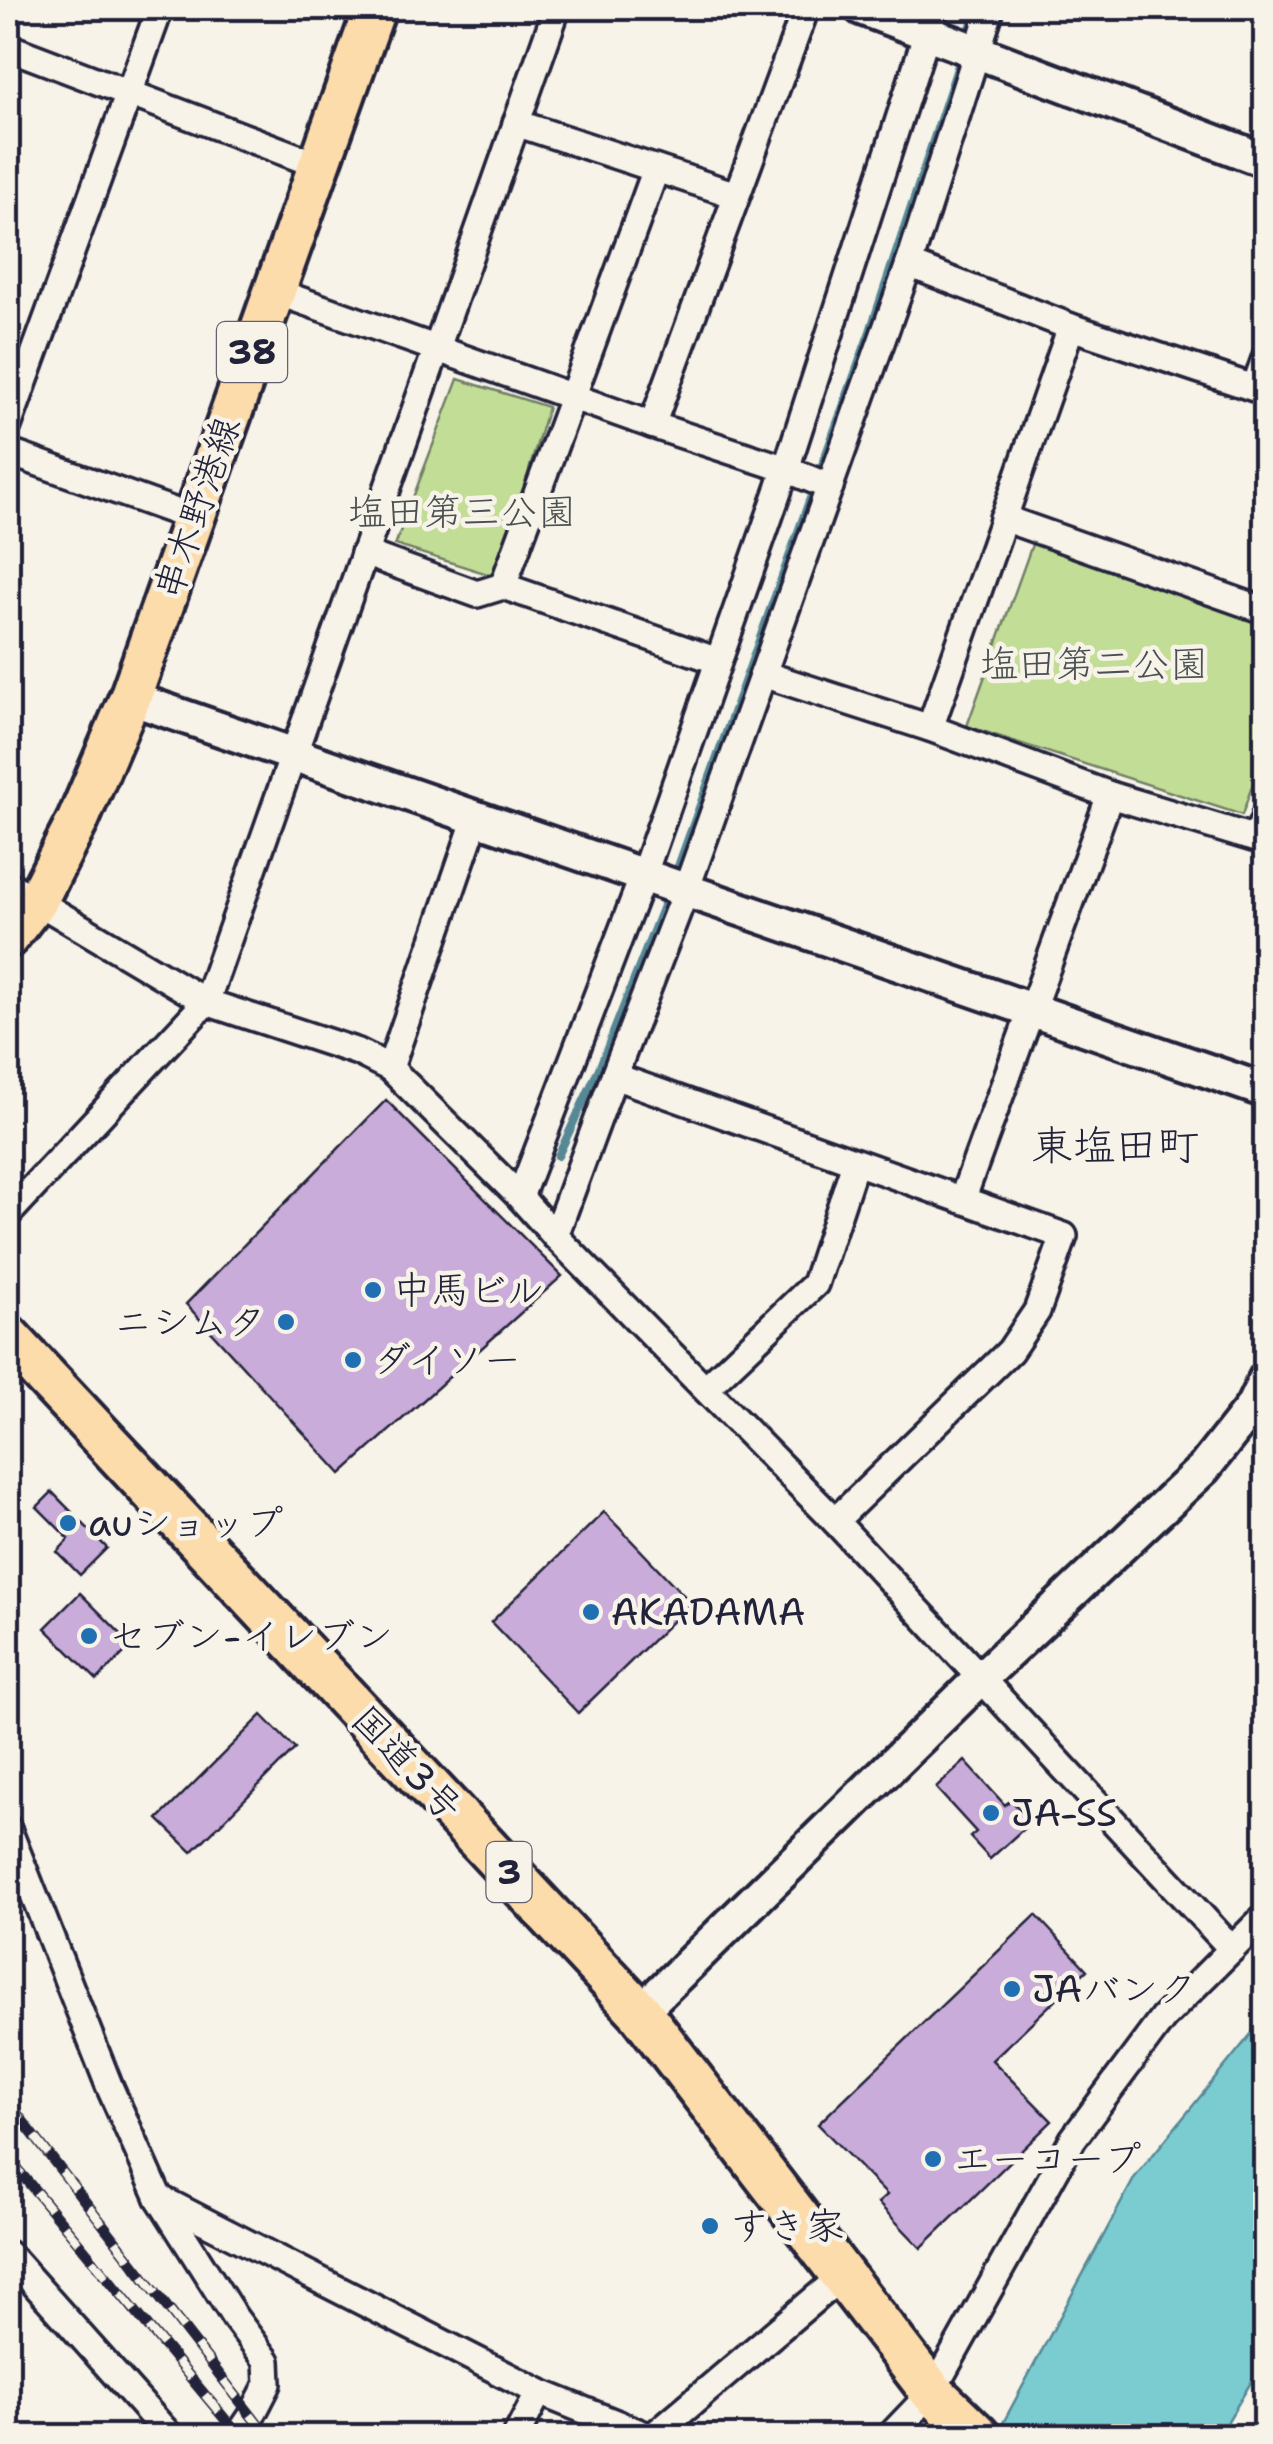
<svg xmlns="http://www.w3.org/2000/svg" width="1273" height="2444" font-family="'Shantell Sans','Klee One',sans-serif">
  <rect width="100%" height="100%" fill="#f7f3e8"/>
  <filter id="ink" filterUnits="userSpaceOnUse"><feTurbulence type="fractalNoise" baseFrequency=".01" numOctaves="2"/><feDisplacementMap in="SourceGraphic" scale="20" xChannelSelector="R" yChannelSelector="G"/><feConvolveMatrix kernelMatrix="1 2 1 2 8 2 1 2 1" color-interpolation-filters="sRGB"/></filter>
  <g filter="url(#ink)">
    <g fill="#c2de96" stroke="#728068" stroke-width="2.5">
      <path d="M 458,379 L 548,407 L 497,577 L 395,545 Z"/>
      <path d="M 1034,539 L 1265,621 L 1265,749 L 1242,815 L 967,726 Z"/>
    </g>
    <path fill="#7accd1" stroke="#578895" stroke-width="2.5" d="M 1265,2017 L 1265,2359 L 1219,2436 L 996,2436 L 1135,2177 Z"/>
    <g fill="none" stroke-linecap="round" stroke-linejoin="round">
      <g stroke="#578895" stroke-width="8">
        <path d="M 966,39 L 977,8"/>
        <path d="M 673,880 L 870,331 L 962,53"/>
        <path d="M 558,1156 L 600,1066 L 668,893"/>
      </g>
    </g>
    <g fill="#c9acd9" stroke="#22223b" stroke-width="2.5">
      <path d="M 386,1100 L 562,1276 L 341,1474 L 186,1304 Z"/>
      <path d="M 52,1492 L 107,1548 L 80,1575 L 57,1552 L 69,1539 L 37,1507 Z"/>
      <path d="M 604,1512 L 691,1603 L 578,1713 L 491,1622 Z"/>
      <path d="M 80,1593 L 132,1645 L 97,1680 L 45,1628 Z"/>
      <path d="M 262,1715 L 295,1749 L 192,1852 L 158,1819 Z"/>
      <path d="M 965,1761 L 1005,1805 L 1011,1800 L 1031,1822 L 990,1859 L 970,1837 L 976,1832 L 936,1788 Z"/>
      <path d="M 1036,1915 L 1087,1970 L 992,2060 L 1052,2121 L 921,2248 L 878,2203 L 887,2195 L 818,2124 Z"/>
    </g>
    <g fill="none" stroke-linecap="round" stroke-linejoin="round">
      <defs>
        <g id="minor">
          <path d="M 8,47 L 318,165"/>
          <path d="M 516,123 L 736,195"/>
          <path d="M 909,264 L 1071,327 L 1266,392"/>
          <path d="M 274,291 L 652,425 L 786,469 L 830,487"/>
          <path d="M 1255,387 L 1266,356"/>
          <path d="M 652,425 L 806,8"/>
          <path d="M 8,426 L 160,8"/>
          <path d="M 8,452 L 193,518"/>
          <path d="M 1003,518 L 1266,611"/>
          <path d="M 364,553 L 477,594 L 503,586 L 718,661"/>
          <path d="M 503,586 L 656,169"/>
          <path d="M 763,674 L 930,728 L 1110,795 L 1256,839 L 1266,814"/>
          <path d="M 930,728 L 1071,327"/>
          <path d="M 8,884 L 206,1002 L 358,1052 L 390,1068 L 520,1197 L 555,1236 L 835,1521 L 1232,1949"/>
          <path d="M 390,1068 L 476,818"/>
          <path d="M 614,1076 L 1064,1236 L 1037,1311 L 1010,1351 L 835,1521"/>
          <path d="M 520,1197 L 643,876 L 786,469 L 935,8"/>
          <path d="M 962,1200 L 1110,795"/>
          <path d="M 8,1214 L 206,1002 L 557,8"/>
          <path d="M 555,1236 L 614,1076 L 686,890 L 909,264 L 991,8"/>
          <path d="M 706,1388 L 815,1284 L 855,1163"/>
          <path d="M 8,1829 L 110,2088 L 159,2198 L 235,2318 L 267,2361 L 268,2384 L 251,2417 L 238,2436"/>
          <path d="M 159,2198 L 539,2392 L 648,2436"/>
          <path d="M 8,2254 L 170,2436"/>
          <path d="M 516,2436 L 539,2392"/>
          <path d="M 653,2436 L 843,2275"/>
          <path d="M 890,2436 L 932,2392 L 1073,2139 L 1163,2018 L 1266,1915"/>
        </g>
        <g id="tertiary">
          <path d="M 861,8 L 1266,161"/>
          <path d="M 130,698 L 1266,1091"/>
          <path d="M 640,2012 L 980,1679 L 1204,1468 L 1252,1407 L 1266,1378"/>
        </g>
        <path id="primary" d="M 8,937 L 37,900 L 78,820 L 130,698 L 375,8"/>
        <path id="trunk" d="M 8,1337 L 640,2012 L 932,2392 L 978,2436"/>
      </defs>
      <use href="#minor" stroke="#22223b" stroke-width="32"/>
      <use href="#tertiary" stroke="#22223b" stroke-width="40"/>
      <use href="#primary" stroke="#22223b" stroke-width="48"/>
      <use href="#trunk" stroke="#22223b" stroke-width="50"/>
      <use href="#minor" stroke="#f7f3e8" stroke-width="25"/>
      <use href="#tertiary" stroke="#f7f3e8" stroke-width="32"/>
      <use href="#primary" stroke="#fddcac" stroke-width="40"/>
      <use href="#trunk" stroke="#fddcac" stroke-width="42"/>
      <defs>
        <g id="rail">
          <path d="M 8,2102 L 267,2436"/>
          <path d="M 8,2158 L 239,2436"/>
        </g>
      </defs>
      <use href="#rail" stroke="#22223b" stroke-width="11"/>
      <use href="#rail" stroke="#f7f3e8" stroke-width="8" stroke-dasharray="22" stroke-linecap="butt"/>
    </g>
  </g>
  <g fill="#1f6fb2" stroke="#f7f3e8" stroke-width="4">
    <circle cx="373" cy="1290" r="10"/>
    <circle cx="286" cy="1322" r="10"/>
    <circle cx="353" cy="1360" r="10"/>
    <circle cx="68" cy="1523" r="10"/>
    <circle cx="591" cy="1612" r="10"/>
    <circle cx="89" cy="1636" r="10"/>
    <circle cx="991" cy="1813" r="10"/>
    <circle cx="1012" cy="1989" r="10"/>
    <circle cx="933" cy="2159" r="10"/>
    <circle cx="710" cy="2226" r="10"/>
  </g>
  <g text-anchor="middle" stroke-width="9" stroke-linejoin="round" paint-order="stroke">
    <g fill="#f7f3e8" stroke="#62616f" stroke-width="2.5">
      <rect x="217" y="322" width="70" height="60" rx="8"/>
      <rect x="486.5" y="1842" width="45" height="60" rx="8"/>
    </g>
    <g font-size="35" font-weight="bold" fill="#22223b">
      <text x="252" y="364">38</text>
      <text x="509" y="1884">3</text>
    </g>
    <g font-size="38" fill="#22223b" stroke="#f7f3e8">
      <text transform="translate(197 508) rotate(-71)" y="13">串木野港線</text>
      <text transform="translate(407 1763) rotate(47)" y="13">国道3号</text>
    </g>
    <g font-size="38" fill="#4a5152" stroke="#f7f3e8">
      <text x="462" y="525">塩田第三公園</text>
      <text x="1094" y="677">塩田第二公園</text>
    </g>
    <g font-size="38" fill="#22223b" stroke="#f7f3e8" text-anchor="start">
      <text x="393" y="1303">中馬ビル</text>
      <text x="266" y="1335" text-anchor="end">ニシムタ</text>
      <text x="373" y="1373">ダイソー</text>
      <text x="88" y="1536">auショップ</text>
      <text x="611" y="1625">AKADAMA</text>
      <text x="109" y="1649">セブン-イレブン</text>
      <text x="1011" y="1826">JA-SS</text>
      <text x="1032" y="2002">JAバンク</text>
      <text x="953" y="2172">エーコープ</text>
      <text x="730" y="2239">すき家</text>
    </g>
    <g font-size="42" fill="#22223b" stroke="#f7f3e8">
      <text x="1115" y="1160">東塩田町</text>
    </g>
  </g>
  <rect width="1273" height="2444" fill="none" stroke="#f7f3e8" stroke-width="40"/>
  <rect x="20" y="20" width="1233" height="2404" fill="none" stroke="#22223b" stroke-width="4" filter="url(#ink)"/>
</svg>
